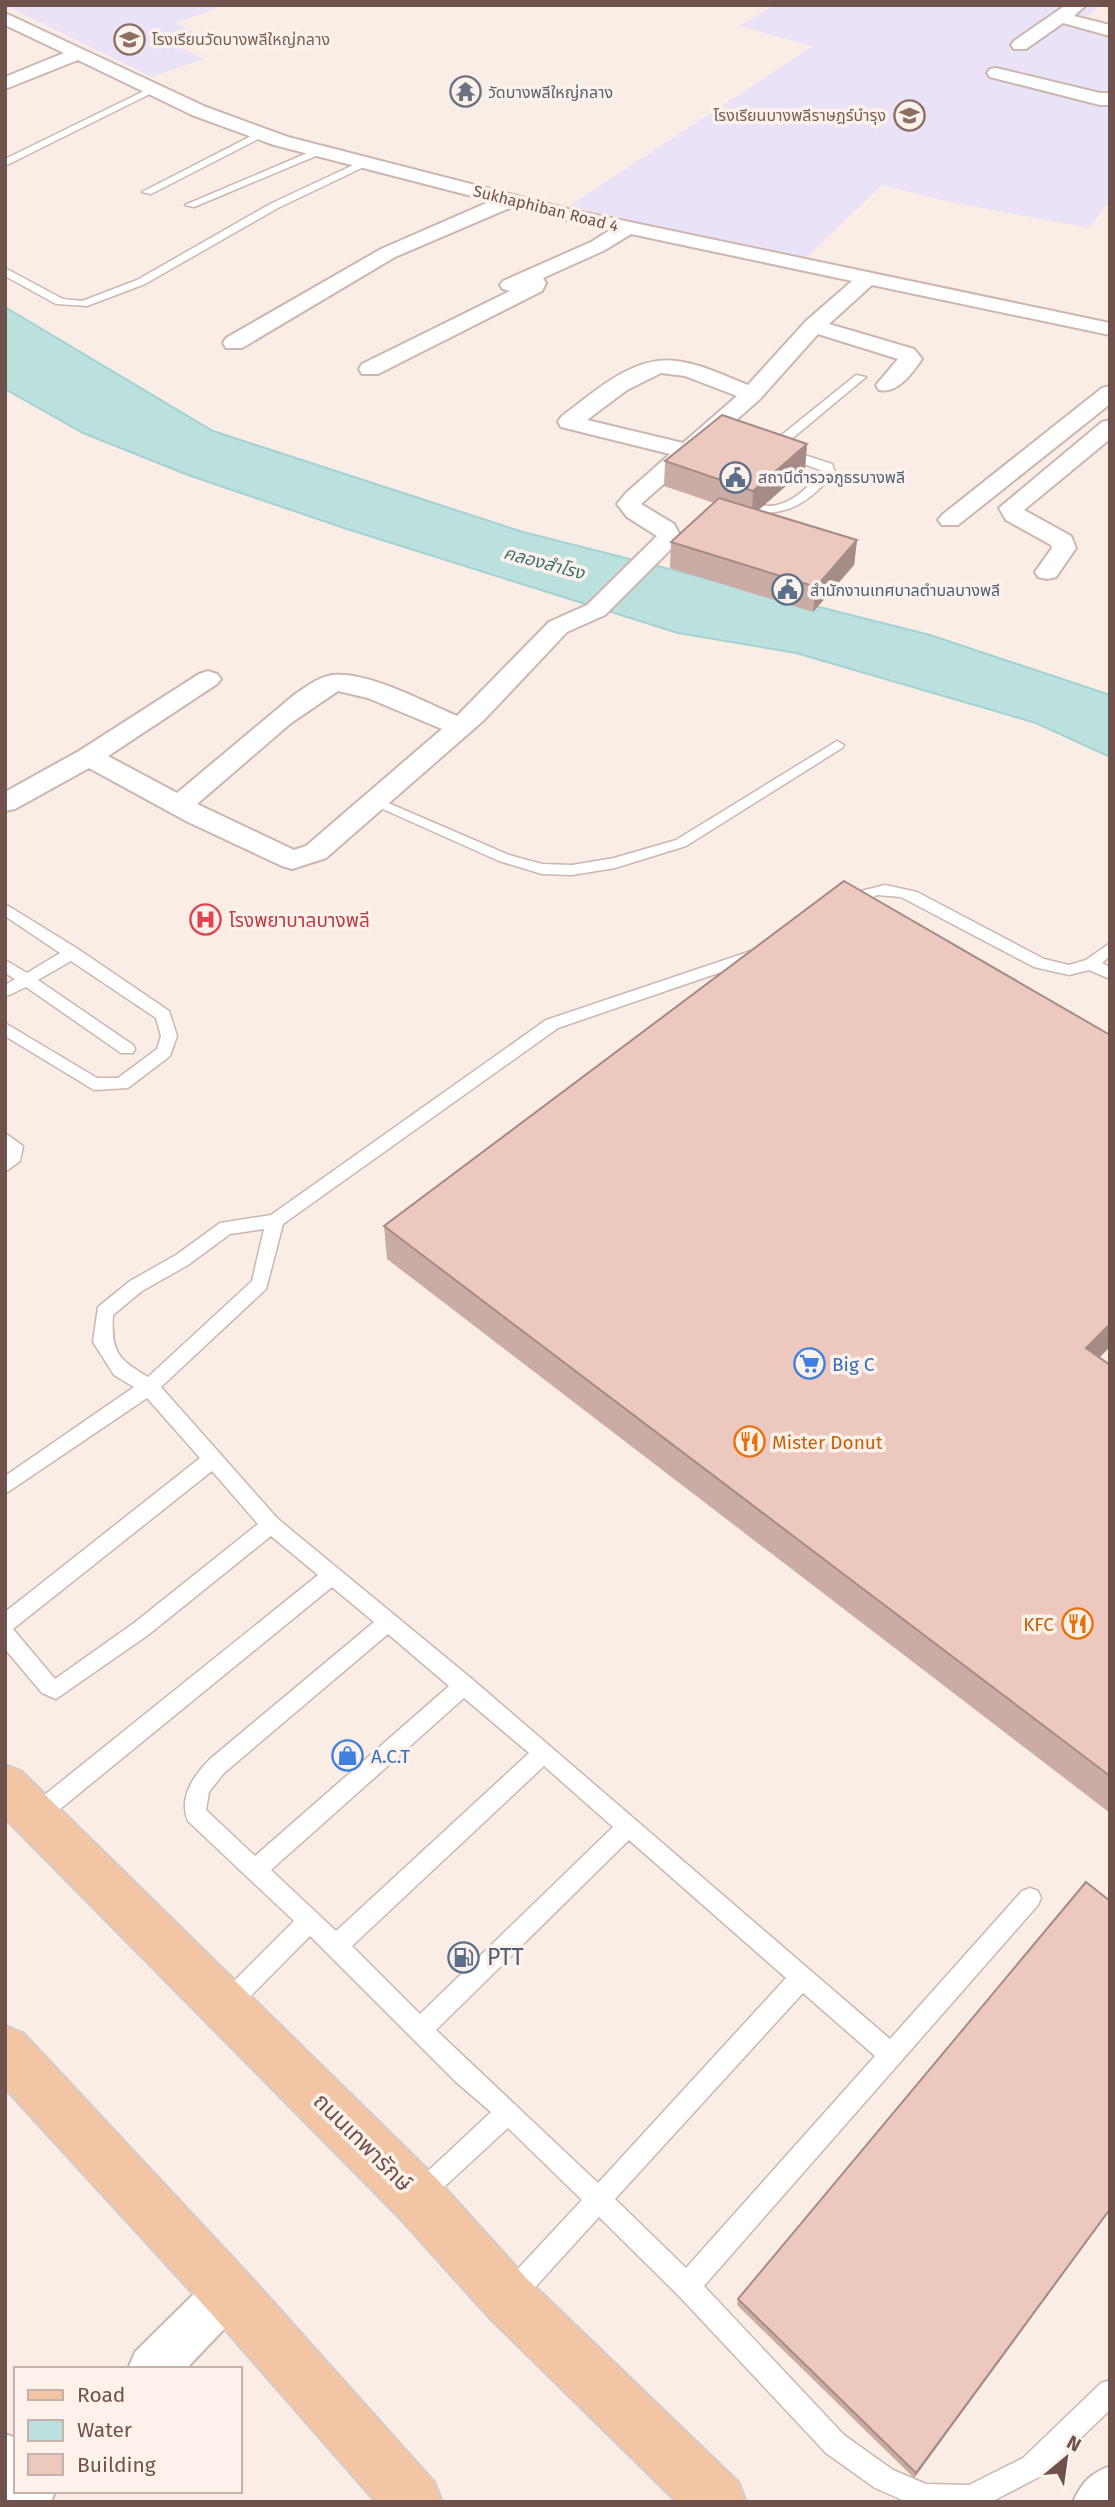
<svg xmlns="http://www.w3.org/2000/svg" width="1115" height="2507" font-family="'Fira Sans','Noto Sans Thai',sans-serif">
  <rect width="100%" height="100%" fill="#faede5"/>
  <g fill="#eae2f6">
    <path d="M 5,5 L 225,5 L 176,23 L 198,34 L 174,44 L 203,59 L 152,77 Z"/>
    <path d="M 775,5 L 1102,5 L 1084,19 L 1110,26 L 1110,201 L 1089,228 L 945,201 L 882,185 L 803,261 L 569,206 L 813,46 L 739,26 Z"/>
  </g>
  <path fill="#bbe1df" stroke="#a3d2d0" stroke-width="2" d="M 5,307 L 213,431 L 523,532 L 930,635 L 1110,695 L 1110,757 L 1036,723 L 796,653 L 678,633 L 350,530 L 188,475 L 83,433 L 5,389 Z"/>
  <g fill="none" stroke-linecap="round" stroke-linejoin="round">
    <defs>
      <g id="lane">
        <path d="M 150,88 L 158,90 L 5,166 L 5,159 Z"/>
        <path d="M 257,133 L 266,135 L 151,194 L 142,192 Z"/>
        <path d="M 319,148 L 323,149 L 323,153 L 194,207 L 185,205 Z"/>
        <path d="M 366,159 L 371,162 L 370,164 L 278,208 L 145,284 L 87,306 L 56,304 L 5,276 L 5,268 L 63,299 L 82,301 L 137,280 L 270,204 Z"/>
        <path d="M 856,375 L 866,377 L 776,452 L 768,452 L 768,446 Z"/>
        <path d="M 786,449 L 832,464 L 835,472 C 806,507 781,520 736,509 L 734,506 C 744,498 764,509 777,505 C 796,501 810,484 823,471 L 782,456 L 780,453 Z"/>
        <path d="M 837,741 L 844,745 L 842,748 L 686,846 L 615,868 L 572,875 L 542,874 L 499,861 L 367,802 L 369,799 L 379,799 L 509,855 L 542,864 L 572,865 L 614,858 L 676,840 Z"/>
        <path d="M 885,885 L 917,892 L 1044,959 L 1069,965 L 1086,960 L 1110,943 L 1110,956 L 1102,963 L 1110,967 L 1110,979 L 1089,970 L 1069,975 L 1034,967 L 901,897 L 877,895 L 845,911 L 837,906 L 857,892 Z"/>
        <path d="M 5,904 L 78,949 L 169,1011 L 177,1036 L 170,1056 L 128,1088 L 94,1090 L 5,1036 L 5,1023 L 97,1078 L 118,1078 L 157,1049 L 161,1036 L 156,1018 L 71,961 L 38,980 L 133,1045 L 135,1049 L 133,1053 L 121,1053 L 26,987 L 5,997 L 5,985 L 15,979 L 5,973 L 5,960 L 27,973 L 60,953 L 5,916 Z"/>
        <path d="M 760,948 L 768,953 L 765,957 L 558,1028 L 283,1224 L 266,1289 L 161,1387 L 278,1519 L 472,1679 L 890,2039 L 1022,1891 L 1030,1888 L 1038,1891 L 1041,1898 L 1038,1905 L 704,2286 L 844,2435 L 893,2470 L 926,2484 L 969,2485 L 1023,2458 L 1101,2383 L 1110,2380 L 1110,2410 L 1041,2476 L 991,2502 L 907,2502 L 875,2488 L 826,2453 L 678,2295 L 599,2217 L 519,2305 L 510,2308 L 501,2305 L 498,2296 L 501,2287 L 582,2200 L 508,2128 L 429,2201 L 421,2205 L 413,2201 L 409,2193 L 413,2185 L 491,2112 L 457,2083 L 310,1936 L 234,2013 L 226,2016 L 218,2013 L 215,2005 L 218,1997 L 294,1921 L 188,1821 C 178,1798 194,1775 210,1759 L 374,1622 L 332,1587 L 43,1823 L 35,1826 L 27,1823 L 24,1816 L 27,1809 L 318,1575 L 271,1536 L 148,1635 L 56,1699 L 42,1693 L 5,1649 L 5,1612 L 200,1458 L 147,1398 L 5,1494 L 5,1476 L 134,1387 L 114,1375 L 93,1342 L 98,1307 L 130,1281 L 176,1255 L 220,1223 L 271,1215 L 546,1020 ZM 264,1229 L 252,1281 L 148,1377 C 117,1359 111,1351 113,1315 L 142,1291 L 188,1265 L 230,1234 ZM 212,1471 L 258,1524 L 134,1623 L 55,1679 L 13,1629 ZM 388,1634 L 449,1686 L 255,1856 L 206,1810 L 209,1792 L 224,1773 ZM 464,1698 L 529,1753 L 336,1931 L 271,1870 ZM 544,1766 L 613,1827 L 420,2014 L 352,1946 ZM 629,1840 L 786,1978 L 598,2183 L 436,2030 ZM 803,1993 L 875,2056 L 686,2268 L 615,2199 Z"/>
        <path d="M 5,1133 L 23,1146 L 20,1161 L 5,1172 Z"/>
      </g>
      <g id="street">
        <path d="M 1066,5 L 1086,5 L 1074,16 L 1110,25 L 1110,36 L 1063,23 L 1026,49 L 1014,49 L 1011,45 L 1014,41 Z"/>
        <path d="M 5,13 L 206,107 L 288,137 L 568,209 L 1110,323 L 1110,335 L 872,285 L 829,324 L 914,349 L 922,359 C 912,373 898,394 879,390 L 876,385 L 898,359 L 818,334 L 760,399 L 641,504 L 674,524 L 681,537 L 678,542 L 605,615 L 567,632 L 484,720 L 326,858 L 292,869 L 282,866 L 188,822 L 89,768 L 15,809 L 5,811 L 5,792 L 79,751 L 199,674 L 208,671 L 217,674 L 221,679 L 217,684 L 108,756 L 177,793 L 294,695 C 306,687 318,677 333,675 C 367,671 425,702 457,716 L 549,622 L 587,605 L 657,536 L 627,517 L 617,504 L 626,493 L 670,454 L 561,427 L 558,422 L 561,417 C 593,393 633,355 676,361 C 701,364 725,376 748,385 L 806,321 L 852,281 L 631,234 L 605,250 L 543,278 L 546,283 L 542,291 L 378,374 L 362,374 L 359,369 L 362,364 L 510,291 L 503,289 L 500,285 L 503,281 L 591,242 L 610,230 L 512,207 L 395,257 L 242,348 L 226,348 L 223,343 L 226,338 L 381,249 L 491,201 L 274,145 L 192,115 L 78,60 L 5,89 L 5,77 L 64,53 L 5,25 ZM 661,373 L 685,376 L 737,396 L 683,443 L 587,420 L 627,390 ZM 338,691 L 368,698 L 442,729 L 306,846 L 294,850 L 197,804 L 291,723 Z"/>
        <path d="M 996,68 L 1100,93 L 1110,93 L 1110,105 L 1100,105 L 990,77 L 987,73 L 990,69 Z"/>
        <path d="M 1110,386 L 1110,404 L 958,525 L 942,525 L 938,520 L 942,515 L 1102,388 Z"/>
        <path d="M 1110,420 L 1110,439 L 1024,510 L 1071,536 L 1076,548 L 1056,577 L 1047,579 L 1038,577 L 1035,572 L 1052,548 L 1051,545 L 1006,520 L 999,508 L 1102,422 Z"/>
        <path d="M 228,2269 L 244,2276 L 251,2292 L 244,2308 L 186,2369 L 128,2369 L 135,2352 L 212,2276 Z"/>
        <path d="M 5,2434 L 16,2438 L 16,2491 L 55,2491 L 51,2502 L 5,2502 Z"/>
        <path d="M 1110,2466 L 1110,2502 L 1073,2502 C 1082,2482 1090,2474 1110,2466 Z"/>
      </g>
      <g id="primary">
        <path d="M 5,1765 L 21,1771 L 436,2178 L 527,2279 L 738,2482 L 746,2502 L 677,2502 L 489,2317 L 398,2216 L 5,1818 Z"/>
        <path d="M 5,2026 L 23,2033 L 247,2273 L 434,2482 L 442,2502 L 376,2502 L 209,2311 L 5,2088 Z"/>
      </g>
    </defs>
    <use href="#lane" stroke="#ccb6af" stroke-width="3"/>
    <use href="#street" stroke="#ccb6af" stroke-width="4"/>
    <use href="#primary" stroke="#d4cbca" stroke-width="4"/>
    <use href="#lane" fill="#fff" fill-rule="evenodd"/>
    <use href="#street" fill="#fff" fill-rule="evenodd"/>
    <use href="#primary" fill="#f2c5a4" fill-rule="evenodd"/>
  </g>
  <g fill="#cbaca4">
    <path d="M 807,444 L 805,469 L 758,510 L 857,540 L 854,565 L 813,612 L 670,568 L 671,542 L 714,503 L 664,486 L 665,461 Z"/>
    <path d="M 384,1226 L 1099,1357 L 1110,1365 L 1110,1813 L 387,1259 Z"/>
    <path d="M 1110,2210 L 914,2478 L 737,2305 L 738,2299 Z"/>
  </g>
  <g fill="#a58c86">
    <path d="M 807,444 L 805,469 L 752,516 L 753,491 Z"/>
    <path d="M 857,540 L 854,565 L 813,612 L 816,587 Z"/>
    <path d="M 1110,1324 L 1110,1347 L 1077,1380 L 1086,1348 Z"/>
    <path d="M 1110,2209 L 1110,2210 L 914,2478 L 916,2473 Z"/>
  </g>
  <g fill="#ecc8bf" stroke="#a58c86" stroke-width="2">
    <path d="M 722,415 L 807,444 L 753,491 L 665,461 Z"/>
    <path d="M 719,498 L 857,540 L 816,587 L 671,542 Z"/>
    <path d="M 844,881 L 1110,1035 L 1110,1324 L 1086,1348 L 1110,1365 L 1110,1776 L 384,1226 Z"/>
    <path d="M 1086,1882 L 1110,1901 L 1110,2209 L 916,2473 L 738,2299 Z"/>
  </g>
  <defs>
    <symbol id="school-ring" viewBox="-11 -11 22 22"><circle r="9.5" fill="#fdf2eb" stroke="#8d6e63" stroke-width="1.5"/><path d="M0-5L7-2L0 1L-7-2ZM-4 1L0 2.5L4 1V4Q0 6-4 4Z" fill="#8d6e63"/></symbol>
    <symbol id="temple-ring" viewBox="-11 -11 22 22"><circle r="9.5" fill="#fdf2eb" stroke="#6b7280" stroke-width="1.5"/><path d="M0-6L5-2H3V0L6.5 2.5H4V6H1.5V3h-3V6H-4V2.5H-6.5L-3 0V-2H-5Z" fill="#6b7280"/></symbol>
    <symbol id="civic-ring" viewBox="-11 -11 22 22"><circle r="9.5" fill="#fdf2eb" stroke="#5c6f8a" stroke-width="1.5"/><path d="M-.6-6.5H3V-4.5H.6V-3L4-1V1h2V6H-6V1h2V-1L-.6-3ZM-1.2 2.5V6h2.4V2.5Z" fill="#5c6f8a"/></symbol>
    <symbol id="hospital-ring" viewBox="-11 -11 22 22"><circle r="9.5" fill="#fdf2eb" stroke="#e0444e" stroke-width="1.5"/><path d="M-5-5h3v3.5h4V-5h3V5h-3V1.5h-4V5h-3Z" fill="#e0444e"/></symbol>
    <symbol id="supermarket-ring" viewBox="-11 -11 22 22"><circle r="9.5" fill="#fdf2eb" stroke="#3f7fe0" stroke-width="1.5"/><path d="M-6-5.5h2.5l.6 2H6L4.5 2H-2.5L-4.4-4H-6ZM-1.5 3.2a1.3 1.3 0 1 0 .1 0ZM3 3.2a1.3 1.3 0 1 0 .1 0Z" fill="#3f7fe0"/></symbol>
    <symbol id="restaurant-ring" viewBox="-11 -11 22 22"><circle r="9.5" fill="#fdf2eb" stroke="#e8710a" stroke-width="1.5"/><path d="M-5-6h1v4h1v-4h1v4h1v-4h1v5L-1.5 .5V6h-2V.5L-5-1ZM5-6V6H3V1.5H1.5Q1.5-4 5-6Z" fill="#e8710a"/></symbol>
    <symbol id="shop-ring" viewBox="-11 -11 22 22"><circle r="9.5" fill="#fdf2eb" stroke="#3f7fe0" stroke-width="1.5"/><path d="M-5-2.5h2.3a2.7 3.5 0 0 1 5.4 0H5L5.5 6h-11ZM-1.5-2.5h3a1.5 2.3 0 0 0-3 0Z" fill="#3f7fe0"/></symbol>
    <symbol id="fuel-ring" viewBox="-11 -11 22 22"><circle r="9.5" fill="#fdf2eb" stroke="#5c6f8a" stroke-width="1.5"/><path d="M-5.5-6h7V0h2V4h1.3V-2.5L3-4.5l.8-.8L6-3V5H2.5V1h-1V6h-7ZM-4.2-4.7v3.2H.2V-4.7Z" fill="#5c6f8a"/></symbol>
  </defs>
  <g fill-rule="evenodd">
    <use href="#school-ring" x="112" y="22" width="35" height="35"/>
    <use href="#temple-ring" x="448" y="74" width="35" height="35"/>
    <use href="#school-ring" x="892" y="98" width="35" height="35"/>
    <use href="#civic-ring" x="718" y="460" width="35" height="35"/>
    <use href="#civic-ring" x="770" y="572" width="35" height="35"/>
    <use href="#hospital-ring" x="188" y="902" width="35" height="35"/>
    <use href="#supermarket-ring" x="792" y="1346" width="35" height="35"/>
    <use href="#restaurant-ring" x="732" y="1424" width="35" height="35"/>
    <use href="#restaurant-ring" x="1060" y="1606" width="35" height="35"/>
    <use href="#shop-ring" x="330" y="1738" width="35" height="35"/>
    <use href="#fuel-ring" x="446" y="1940" width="35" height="35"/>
  </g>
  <g text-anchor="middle" stroke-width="7" stroke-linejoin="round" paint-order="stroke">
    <g font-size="16" fill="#785e54" stroke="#fdf2eb" text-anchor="start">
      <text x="152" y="45">โรงเรียนวัดบางพลีใหญ่กลาง</text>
      <text x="886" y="121" text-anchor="end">โรงเรียนบางพลีราษฎร์บำรุง</text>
    </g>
    <g font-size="16" fill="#5b616d" stroke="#fdf2eb" text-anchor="start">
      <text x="488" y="98">วัดบางพลีใหญ่กลาง</text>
    </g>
    <g font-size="16" fill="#70524d" stroke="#fdf2eb">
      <text transform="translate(546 208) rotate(14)" y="6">Sukhaphiban Road 4</text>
    </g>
    <g font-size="16" fill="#4e5e75" stroke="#fdf2eb" text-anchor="start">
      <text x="758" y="483">สถานีตำรวจภูธรบางพลี</text>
      <text x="810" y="596">สำนักงานเทศบาลตำบลบางพลี</text>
    </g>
    <g font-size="18" font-style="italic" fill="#427472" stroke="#fdf2eb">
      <text transform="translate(544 563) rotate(15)" y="6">คลองสำโรง</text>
    </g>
    <g font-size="19" fill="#be3a42" stroke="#fdf2eb" text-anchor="start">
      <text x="229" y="927">โรงพยาบาลบางพลี</text>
    </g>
    <g font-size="19" fill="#366cbe" stroke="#fdf2eb" text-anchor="start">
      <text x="832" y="1371">Big C</text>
      <text x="371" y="1763">A.C.T</text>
    </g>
    <g font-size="19" fill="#c56008" stroke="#fdf2eb" text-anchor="start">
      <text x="772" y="1449">Mister Donut</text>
      <text x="1054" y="1631" text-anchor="end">KFC</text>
    </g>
    <g font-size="23" fill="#4e5e75" stroke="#fdf2eb" text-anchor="start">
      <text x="487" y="1965">PTT</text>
    </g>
    <g font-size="23" fill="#70524d" stroke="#fdf2eb">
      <text transform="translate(363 2142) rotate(45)" y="8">ถนนเทพารักษ์</text>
    </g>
  </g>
  <rect width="1115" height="2507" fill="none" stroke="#70524d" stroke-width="14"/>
  <rect x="14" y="2367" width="228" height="126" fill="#fdf2eb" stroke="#c5b2ac" stroke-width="2"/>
  <rect x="28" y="2390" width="35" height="10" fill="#f2c5a4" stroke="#c5b2ac" stroke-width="2"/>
  <text x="77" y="2402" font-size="21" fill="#70524d">Road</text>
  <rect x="28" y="2420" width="35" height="21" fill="#bbe1df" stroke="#c5b2ac" stroke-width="2"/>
  <text x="77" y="2437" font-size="21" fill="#70524d">Water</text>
  <rect x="28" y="2454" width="35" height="21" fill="#ecc8bf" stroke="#c5b2ac" stroke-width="2"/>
  <text x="77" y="2472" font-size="21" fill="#70524d">Building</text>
  <g transform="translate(1066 2458) rotate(29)" stroke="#fdf2eb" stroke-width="5" paint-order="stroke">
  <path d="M0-5L12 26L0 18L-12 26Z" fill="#70524d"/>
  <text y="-10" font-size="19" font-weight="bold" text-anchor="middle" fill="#70524d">N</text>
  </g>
</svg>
